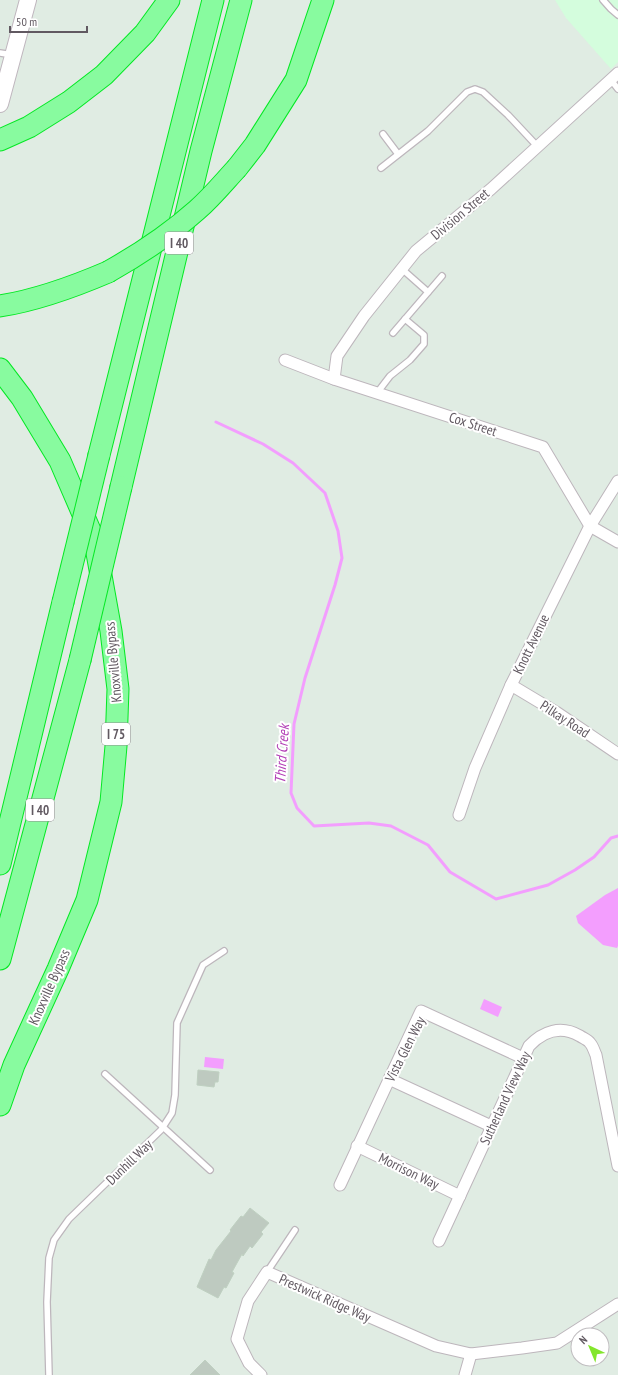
<svg xmlns="http://www.w3.org/2000/svg" width="618" height="1375" font-family="'PT Sans Narrow',sans-serif">
  <rect width="100%" height="100%" fill="#e0ece3"/>
  <path fill="#d4fddd" d="M 555,0 L 618,0 L 618,62 L 611,69 L 566,18 Z"/>
  <g fill="#f39efe">
    <path d="M 618,888 L 618,946 L 617,948 L 603,945 L 578,923 L 576,916 L 605,895 Z"/>
    <path d="M 484,999 L 502,1007 L 498,1017 L 480,1009 Z"/>
    <path d="M 205,1057 L 224,1059 L 223,1069 L 204,1067 Z"/>
  </g>
  <g fill="none" stroke-linecap="round" stroke-linejoin="round">
    <path stroke="#f39efe" stroke-width="3" d="M 216,422 L 263,444 L 293,463 L 325,493 L 338,531 L 342,558 L 335,585 L 305,678 L 294,724 L 291,793 L 297,808 L 314,826 L 369,823 L 391,826 L 428,845 L 450,872 L 496,899 L 548,885 L 575,870 L 594,857 L 611,838 L 618,836"/>
  </g>
  <g fill="#becac0" stroke="#bfd0c1">
    <path d="M 198,1070 L 219,1072 L 218,1082 L 215,1082 L 214,1087 L 197,1085 Z"/>
    <path d="M 250,1208 L 269,1223 L 261,1232 L 263,1234 L 252,1248 L 250,1246 L 243,1256 L 242,1254 L 232,1272 L 234,1273 L 226,1288 L 224,1287 L 218,1298 L 197,1287 L 209,1259 L 211,1260 L 216,1250 L 231,1231 L 230,1230 L 241,1216 L 243,1217 Z"/>
    <path d="M 205,1360 L 220,1375 L 190,1375 Z"/>
  </g>
  <g fill="none" stroke-linecap="round" stroke-linejoin="round">
    <defs>
      <g id="lane">
        <path d="M 603,0 L 611,9 L 618,15"/>
        <path d="M 0,53 L 13,55"/>
        <path d="M 611,80 L 618,89"/>
        <path d="M 383,134 L 398,154"/>
        <path d="M 381,168 L 428,131 L 467,92 L 475,89 L 483,92 L 508,115 L 538,147"/>
        <path d="M 402,269 L 428,292"/>
        <path d="M 393,333 L 442,276"/>
        <path d="M 377,393 L 390,376 L 410,360 L 424,344 L 424,335 L 405,319"/>
        <path d="M 105,1074 L 210,1170"/>
        <path d="M 267,1272 L 295,1230"/>
        <path d="M 49,1375 L 47,1302 L 49,1258 L 54,1240 L 69,1219 L 161,1130 L 172,1113 L 175,1095 L 177,1023 L 203,965 L 224,951"/>
      </g>
      <g id="street">
        <path d="M 285,360 L 334,379 L 543,447 L 590,526 L 618,542"/>
        <path d="M 334,379 L 337,356 L 364,316 L 416,251 L 491,189 L 618,73"/>
        <path d="M 511,685 L 556,712 L 618,754"/>
        <path d="M 459,815 L 475,768 L 511,685 L 590,526 L 618,481"/>
        <path d="M 389,1079 L 491,1126"/>
        <path d="M 357,1146 L 460,1196"/>
        <path d="M 340,1185 L 421,1011 L 523,1058"/>
        <path d="M 439,1241 L 529,1046 C 543,1031 561,1025 580,1036 C 583,1038 588,1040 590,1043 C 593,1046 594,1051 596,1055 L 618,1166"/>
        <path d="M 261,1375 L 249,1363 L 237,1339 L 248,1301 L 267,1272 L 436,1346 L 471,1354 L 522,1348 L 557,1343 L 618,1304"/>
        <path d="M 465,1375 L 471,1354"/>
      </g>
      <path id="secondary" d="M 0,104 L 28,0"/>
      <g id="highway">
        <path d="M 0,140 L 29,127 L 69,102 L 104,75 L 145,33 L 169,0"/>
        <path d="M 237,168 L 255,145 L 296,80 L 323,0"/>
        <path d="M 0,306 C 38,300 73,287 108,272"/>
        <path d="M 0,369 L 22,398 L 60,461 L 95,542 L 111,631 L 118,689 L 116,746 L 111,802 L 87,900 L 58,969 L 14,1065 L 0,1105"/>
        <path d="M 99,455 L 213,0"/>
        <path d="M 121,487 L 201,151 L 241,0"/>
        <path d="M 0,864 L 63,602"/>
        <path d="M 0,959 L 80,660"/>
      </g>
    </defs>
    <use href="#lane" stroke="#bdb6bc" stroke-width="8"/>
    <use href="#street" stroke="#bdb6bc" stroke-width="13"/>
    <use href="#secondary" stroke="#bfb6be" stroke-width="18"/>
    <use href="#highway" stroke="#04e824" stroke-width="23"/>
    <use href="#lane" stroke="#fff" stroke-width="5.5"/>
    <use href="#street" stroke="#fff" stroke-width="11"/>
    <use href="#secondary" stroke="#fff" stroke-width="16"/>
    <use href="#highway" stroke="#88fb9f" stroke-width="21"/>
    <defs>
      <g id="highway-bridge">
        <path d="M 108,272 C 140,254 170,234 197,210 C 212,197 224,182 237,168"/>
        <path d="M 63,602 L 99,455"/>
        <path d="M 80,660 L 121,487"/>
      </g>
    </defs>
    <use href="#highway-bridge" stroke="#04e824" stroke-width="23" stroke-linecap="butt"/>
    <use href="#highway-bridge" stroke="#88fb9f" stroke-width="21"/>
  </g>
  <g text-anchor="middle" stroke-width="4" stroke-linejoin="round" paint-order="stroke">
    <g fill="#fff" stroke="#908b90" stroke-width="1">
      <rect x="165" y="232" width="28" height="22" rx="3"/>
      <rect x="102" y="723" width="28" height="22" rx="3"/>
      <rect x="26" y="799" width="28" height="22" rx="3"/>
    </g>
    <g font-size="13" font-weight="bold" fill="#615961">
      <text x="179" y="248">I 40</text>
      <text x="116" y="739">I 75</text>
      <text x="40" y="815">I 40</text>
    </g>
    <g font-size="14" fill="#615961" stroke="#fff">
      <text transform="translate(460 214) rotate(-40)" y="5">Division Street</text>
      <text transform="translate(473 424) rotate(18)" y="5">Cox Street</text>
      <text transform="translate(531 644) rotate(-64)" y="5">Knott Avenue</text>
      <text transform="translate(113 662) rotate(-95)" y="5">Knoxville Bypass</text>
      <text transform="translate(565 719) rotate(33)" y="5">Pilkay Road</text>
      <text transform="translate(49 987) rotate(-66)" y="5">Knoxville Bypass</text>
      <text transform="translate(405 1049) rotate(-63)" y="5">Vista Glen Way</text>
      <text transform="translate(505 1098) rotate(-65)" y="5">Sutherland View Way</text>
      <text transform="translate(129 1162) rotate(-44)" y="5">Dunhill Way</text>
      <text transform="translate(409 1171) rotate(26)" y="5">Morrison Way</text>
      <text transform="translate(325 1298) rotate(24)" y="5">Prestwick Ridge Way</text>
    </g>
    <g font-size="15" font-style="italic" fill="#b340b7" stroke="#fff">
      <text transform="translate(282 754) rotate(-86)" y="5">Third Creek</text>
    </g>
  </g>
  <g transform="translate(590 1347) rotate(316)"><circle r="19" fill="#ffffff" stroke="#c0bdc0"/>
  <path d="M0-3L7 15L0 10L-7 15Z" fill="#83e62c"/>
  <text y="-6" font-size="11" font-weight="bold" text-anchor="middle" fill="#615961">N</text>
  </g>
  <path d="M10 26v6h77v-6" fill="none" stroke="#615961" stroke-width="2"/>
  <text x="16" y="26" font-size="12" fill="#615961" stroke="#ffffff" stroke-width="3" paint-order="stroke">50 m</text>
</svg>
